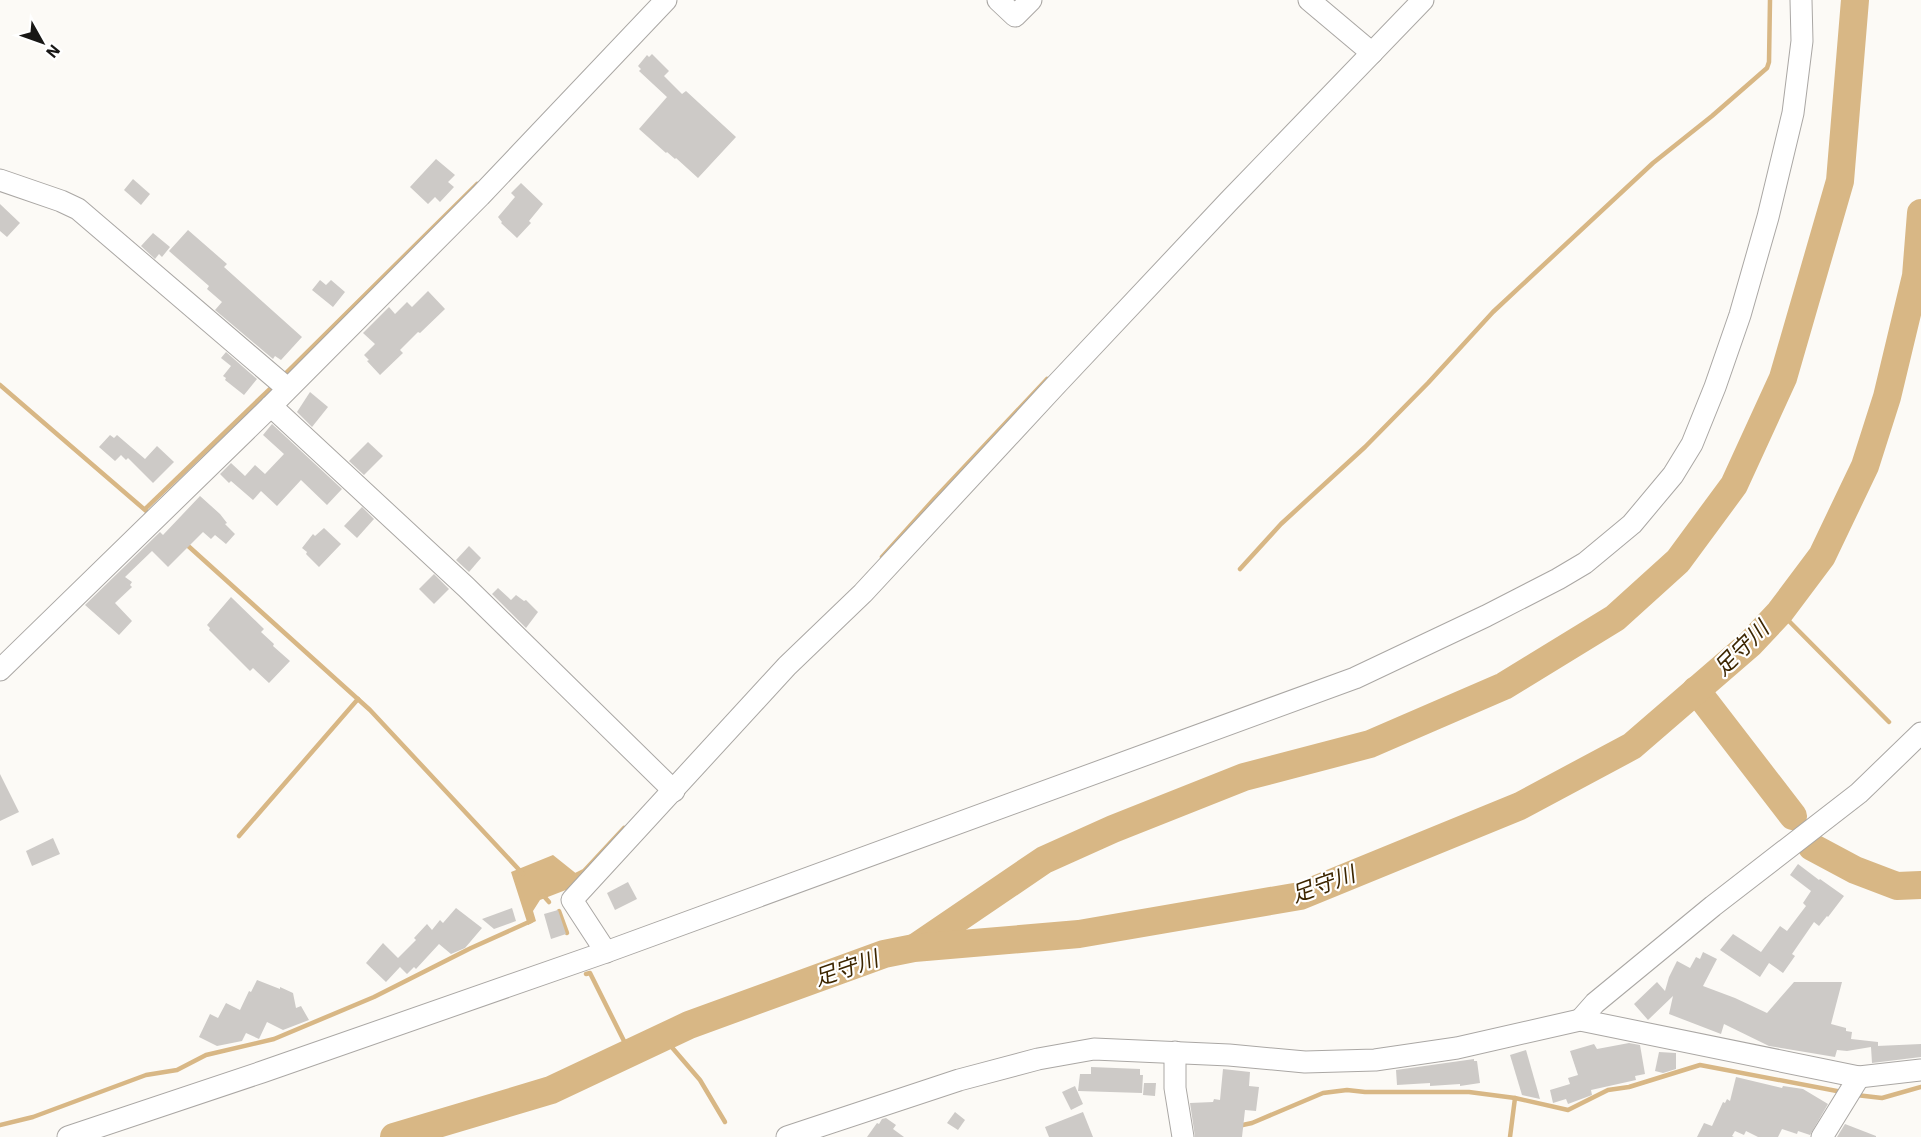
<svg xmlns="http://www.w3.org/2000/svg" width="1921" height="1137" font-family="'IBM Plex Sans','Noto Sans JP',sans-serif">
  <rect width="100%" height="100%" fill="#fcfaf6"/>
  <path fill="#d8b785" d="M 553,855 L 583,879 L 571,888 L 540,900 L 533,911 L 536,921 L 528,925 L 511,872 Z"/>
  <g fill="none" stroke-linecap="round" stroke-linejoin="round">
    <g stroke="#d8b785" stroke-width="4.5">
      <path d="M 282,377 L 477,184"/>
      <path d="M 0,385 L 152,516"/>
      <path d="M 145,509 L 274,385"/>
      <path d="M 186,544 L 370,710 L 523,874"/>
      <path d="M 882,557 L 935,498 L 1047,379"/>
      <path d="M 1240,569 L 1281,524 L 1365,447 L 1428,383 L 1493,312 L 1653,163 L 1712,116 L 1767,68 L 1769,62 L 1770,0"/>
      <path d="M 1780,612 L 1889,722"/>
      <path d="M 239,836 L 358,699"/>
      <path d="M 574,876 L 584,871 L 624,828"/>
      <path d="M 541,893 L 549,902"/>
      <path d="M 559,911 L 567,933"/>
      <path d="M 586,974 L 590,973 L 630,1053"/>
      <path d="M 663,1037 L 700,1080 L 725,1122"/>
      <path d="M 1856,1095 L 1882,1098 L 1921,1087"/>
      <path d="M 0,1125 L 33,1117 L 146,1075 L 177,1070 L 206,1055 L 274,1039 L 374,997 L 471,948 L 531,921 L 530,919"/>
      <path d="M 1238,1126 L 1252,1123 L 1323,1093 L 1347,1090 L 1365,1092 L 1469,1092 L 1515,1098 L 1568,1110 L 1608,1090 L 1629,1087 L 1700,1065 L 1842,1092"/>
      <path d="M 1510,1137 L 1515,1098"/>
    </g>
    <g stroke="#d8b785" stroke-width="28">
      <path d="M 1696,690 L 1793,816"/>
      <path d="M 1812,847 L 1855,870 L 1897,886 L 1921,885"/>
      <path d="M 916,947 L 1044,860 L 1113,829 L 1244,777 L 1370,744 L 1504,686 L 1615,618 L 1678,561 L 1734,485 L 1783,378 L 1840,181 L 1855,0"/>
      <path d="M 394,1137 L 551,1090 L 689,1025 L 884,954 L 914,948 L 1079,934 L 1300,896 L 1520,806 L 1632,746 L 1750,644 L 1780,612 L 1822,556 L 1865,466 L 1887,397 L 1916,276 L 1921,213"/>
    </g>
  </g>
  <g fill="#cdcac7">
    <path d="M 652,54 L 669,71 L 664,76 L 682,94 L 686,91 L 736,137 L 698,178 L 676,158 L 675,159 L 667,152 L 666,153 L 639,129 L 667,97 L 639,71 L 641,69 L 638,66 L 647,55 L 649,57 Z"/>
    <path d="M 436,159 L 455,175 L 448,182 L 454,187 L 440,202 L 435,197 L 428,204 L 410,187 Z"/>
    <path d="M 133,179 L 150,194 L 141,205 L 124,190 Z"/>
    <path d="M 521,183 L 543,204 L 529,221 L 531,223 L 517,238 L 501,223 L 502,222 L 498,217 L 515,197 L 511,193 Z"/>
    <path d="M 0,204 L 20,223 L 7,237 L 0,231 Z"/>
    <path d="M 188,230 L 227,264 L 224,267 L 302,337 L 281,360 L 275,356 L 273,359 L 215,310 L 222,302 L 207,289 L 209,286 L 169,251 Z"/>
    <path d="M 153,233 L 170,247 L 162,257 L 159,254 L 155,259 L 141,246 Z"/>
    <path d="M 320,280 L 326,285 L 331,280 L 345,292 L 333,307 L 312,290 Z"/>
    <path d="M 428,291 L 445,309 L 420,333 L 418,332 L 400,350 L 403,353 L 380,375 L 367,361 L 369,360 L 364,355 L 375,344 L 363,333 L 389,307 L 395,314 L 407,302 L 412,307 Z"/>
    <path d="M 226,352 L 257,379 L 244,395 L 225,380 L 226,378 L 223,376 L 231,366 L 221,358 Z"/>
    <path d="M 310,392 L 328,407 L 312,427 L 297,412 Z"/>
    <path d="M 272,424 L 342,489 L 327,505 L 301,480 L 277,506 L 261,491 L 253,500 L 231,481 L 229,483 L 220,474 L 231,463 L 245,476 L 255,465 L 265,474 L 284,454 L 263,435 Z"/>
    <path d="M 110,435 L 114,438 L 117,435 L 145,459 L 157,446 L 174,462 L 153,483 L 128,458 L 126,460 L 121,455 L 115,461 L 99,447 Z"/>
    <path d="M 368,442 L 383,456 L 364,475 L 349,461 Z"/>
    <path d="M 200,496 L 220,514 L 227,523 L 225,524 L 235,534 L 226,544 L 215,535 L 211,539 L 203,532 L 168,567 L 152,551 L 125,577 L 132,582 L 130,585 L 132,587 L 115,603 L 132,621 L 119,635 L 85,605 L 160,532 L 163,535 Z"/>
    <path d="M 362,507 L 374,519 L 357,538 L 344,526 Z"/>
    <path d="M 324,528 L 341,544 L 319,567 L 306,554 L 307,552 L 302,548 L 313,534 L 315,536 Z"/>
    <path d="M 469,546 L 481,558 L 469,572 L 456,560 Z"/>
    <path d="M 434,574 L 449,589 L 434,604 L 419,589 Z"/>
    <path d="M 498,588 L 511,600 L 516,595 L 524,601 L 526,600 L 538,612 L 526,628 L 492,594 Z"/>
    <path d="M 231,597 L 264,629 L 261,632 L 274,644 L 273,646 L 290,661 L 269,683 L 253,668 L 250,671 L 209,630 L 210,628 L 207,625 Z"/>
    <path d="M 0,774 L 19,812 L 0,821 Z"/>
    <path d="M 53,838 L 60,854 L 32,866 L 26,851 Z"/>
    <path d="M 1798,864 L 1819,880 L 1820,879 L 1844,896 L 1828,917 L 1827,916 L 1819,926 L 1814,922 L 1792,954 L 1795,956 L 1783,973 L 1769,963 L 1760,977 L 1720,950 L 1733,934 L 1761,952 L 1780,926 L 1787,931 L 1806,906 L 1803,903 L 1811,891 L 1790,875 Z"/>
    <path d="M 628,882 L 637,899 L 615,910 L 607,893 Z"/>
    <path d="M 456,908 L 482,928 L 465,948 L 451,954 L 439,944 L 416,969 L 414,967 L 407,974 L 400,967 L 386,982 L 366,963 L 383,943 L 398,958 L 416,940 L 414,938 L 427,924 L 432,930 L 440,920 L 443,923 Z"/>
    <path d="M 512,908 L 516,921 L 494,929 L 482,919 Z"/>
    <path d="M 558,910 L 566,934 L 551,939 L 544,914 Z"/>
    <path d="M 1703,952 L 1717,959 L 1703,986 L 1735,998 L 1767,1013 L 1794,982 L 1842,982 L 1831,1024 L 1846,1028 L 1846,1031 L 1852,1032 L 1851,1039 L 1878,1042 L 1878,1046 L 1877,1046 L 1921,1044 L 1921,1057 L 1872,1063 L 1871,1047 L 1847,1051 L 1837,1050 L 1835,1057 L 1769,1046 L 1724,1024 L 1721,1034 L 1669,1014 L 1673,996 L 1648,1020 L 1634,1004 L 1657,982 L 1665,991 L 1669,977 L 1677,961 L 1690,968 L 1696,957 L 1700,959 Z"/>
    <path d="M 257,980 L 280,989 L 280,987 L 293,993 L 296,1008 L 301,1006 L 309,1020 L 283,1030 L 267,1022 L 259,1039 L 246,1033 L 242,1041 L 217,1046 L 199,1037 L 210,1014 L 218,1018 L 226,1003 L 240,1010 L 249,991 L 251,992 Z"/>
    <path d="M 1629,1043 L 1640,1045 L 1645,1074 L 1635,1076 L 1636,1080 L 1591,1090 L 1592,1095 L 1568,1104 L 1566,1099 L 1553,1103 L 1550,1090 L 1570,1084 L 1568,1078 L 1578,1075 L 1570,1051 L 1594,1044 L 1597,1049 Z"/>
    <path d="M 1526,1050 L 1540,1099 L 1522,1095 L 1510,1055 Z"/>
    <path d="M 1659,1052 L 1676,1053 L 1676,1069 L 1663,1073 L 1655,1071 Z"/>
    <path d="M 1474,1059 L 1474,1061 L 1477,1061 L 1480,1083 L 1460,1086 L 1460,1084 L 1430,1086 L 1430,1083 L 1397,1085 L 1396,1070 Z"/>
    <path d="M 1091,1067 L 1140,1069 L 1140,1075 L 1143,1075 L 1142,1093 L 1078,1091 L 1080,1074 L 1091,1074 Z"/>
    <path d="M 1223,1069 L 1250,1072 L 1249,1086 L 1259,1087 L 1256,1111 L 1245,1110 L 1242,1137 L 1195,1137 L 1190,1103 L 1213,1102 L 1214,1099 L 1220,1100 Z"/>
    <path d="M 1736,1077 L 1782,1088 L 1783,1086 L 1803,1089 L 1828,1104 L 1810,1135 L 1798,1131 L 1797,1134 L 1782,1129 L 1778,1137 L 1758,1137 L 1746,1131 L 1744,1135 L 1735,1131 L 1732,1136 L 1734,1137 L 1697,1137 L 1704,1123 L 1712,1126 L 1723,1102 L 1725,1103 L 1727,1099 L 1730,1101 Z"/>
    <path d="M 1144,1083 L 1156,1083 L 1155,1096 L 1143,1095 Z"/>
    <path d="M 1075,1086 L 1083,1104 L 1071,1110 L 1062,1092 Z"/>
    <path d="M 955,1112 L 965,1120 L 958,1130 L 947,1123 Z"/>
    <path d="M 1083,1112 L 1093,1137 L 1049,1137 L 1045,1127 Z"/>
    <path d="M 886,1118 L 896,1125 L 893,1129 L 904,1137 L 867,1137 L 877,1123 L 879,1124 L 882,1119 Z"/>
    <path d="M 1845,1124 L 1876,1136 L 1876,1137 L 1837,1137 Z"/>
  </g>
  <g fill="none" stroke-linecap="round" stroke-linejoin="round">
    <defs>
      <g id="minor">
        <path d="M 998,0 L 1015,16 L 1031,0"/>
        <path d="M 1309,0 L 1372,53"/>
        <path d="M 0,180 L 61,201 L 78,209 L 287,388"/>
        <path d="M 271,406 L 466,587 L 674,791"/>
        <path d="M 0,670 L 271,406 L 480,196 L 666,0"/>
        <path d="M 606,952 L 572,900 L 787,666 L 863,593 L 1054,387 L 1229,201 L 1423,0"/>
        <path d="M 1580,1020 L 1595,1003 L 1713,906 L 1859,793 L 1921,733"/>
        <path d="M 1175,1052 L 1175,1088 L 1183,1137"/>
        <path d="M 68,1137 L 262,1072 L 606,952 L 1355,678 L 1486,616 L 1558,579 L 1585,563 L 1632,524 L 1673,475 L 1692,444 L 1715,387 L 1740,315 L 1768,217 L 1793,113 L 1802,41 L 1801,0"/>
        <path d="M 787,1137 L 959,1080 L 1038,1059 L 1094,1049 L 1229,1055 L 1305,1062 L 1375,1060 L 1457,1048 L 1580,1020 L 1859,1077 L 1921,1070"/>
        <path d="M 1822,1137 L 1859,1077"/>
      </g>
    </defs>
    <use href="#minor" stroke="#aaa7a4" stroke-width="23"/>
    <use href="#minor" stroke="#fff" stroke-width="21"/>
  </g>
  <g text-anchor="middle" stroke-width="4.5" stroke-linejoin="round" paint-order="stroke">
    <g font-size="22" font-style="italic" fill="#3d2600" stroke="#fff">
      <text transform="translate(1741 648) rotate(-45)" y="8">足守川</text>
      <text transform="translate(1323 884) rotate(-20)" y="8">足守川</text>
      <text transform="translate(846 968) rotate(-19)" y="8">足守川</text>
    </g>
  </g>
  <g transform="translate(42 42) rotate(130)" stroke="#ffffff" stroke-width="4.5" paint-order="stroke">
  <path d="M0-4.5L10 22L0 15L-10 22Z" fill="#181715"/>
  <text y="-9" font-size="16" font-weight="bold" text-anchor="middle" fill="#181715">N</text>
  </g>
</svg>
